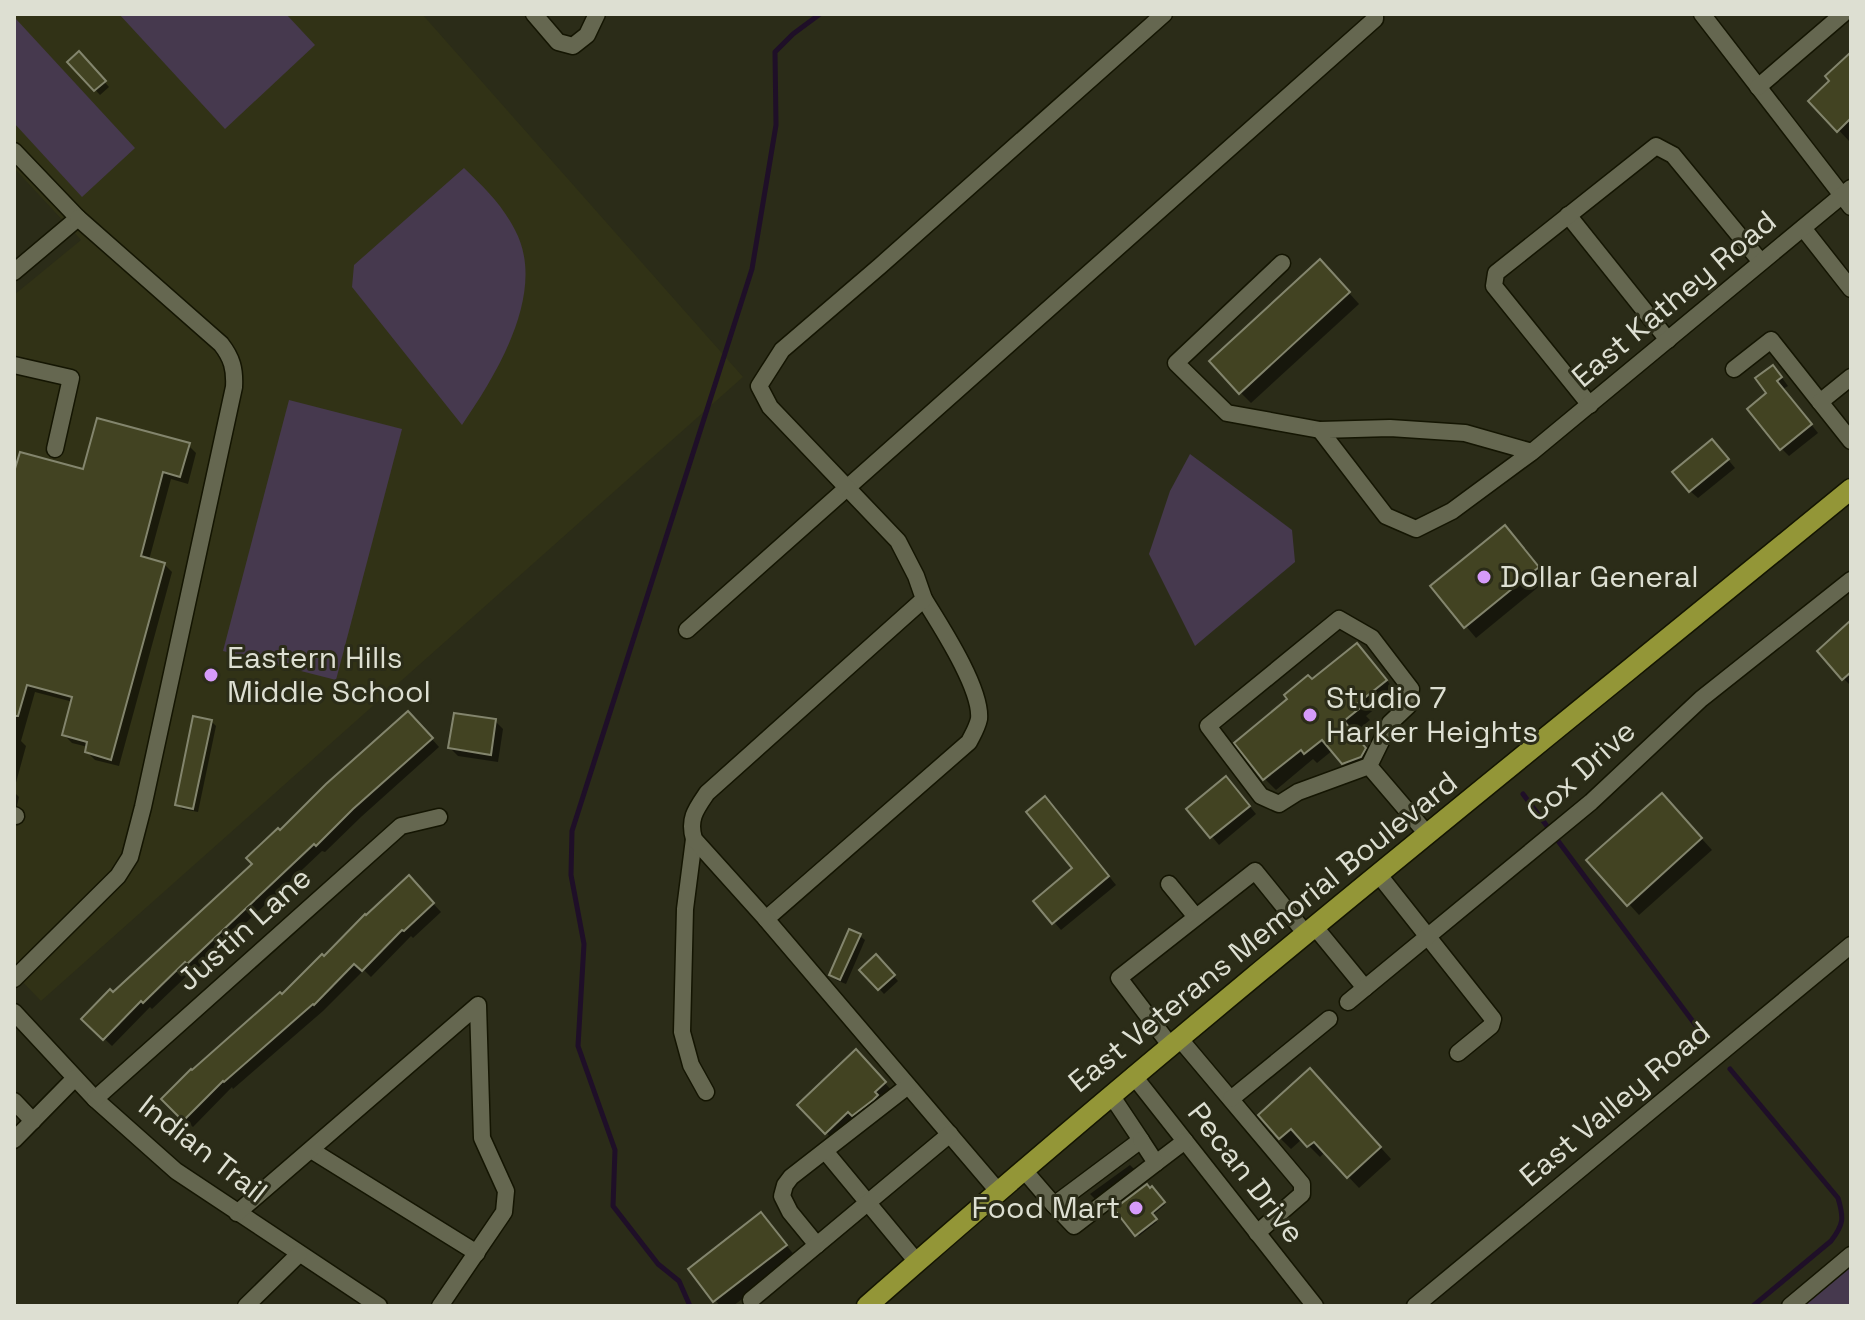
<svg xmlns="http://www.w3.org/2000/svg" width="1865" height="1320" font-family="'Space Grotesk',sans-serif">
  <rect width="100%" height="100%" fill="#2b2c18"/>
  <path fill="#313216" d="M 14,14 L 422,14 L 743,377 L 41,1001 L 14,973 L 14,295 L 81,240 L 14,168 Z"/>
  <g fill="#46394e">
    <path d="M 119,14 L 286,14 L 315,45 L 225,129 Z"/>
    <path d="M 16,19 L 135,148 L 82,197 L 14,123 L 14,21 Z"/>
    <path d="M 464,168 C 484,187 503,206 515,230 C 548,292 496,375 462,425 L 352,287 L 354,265 Z"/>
    <path d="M 289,400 L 402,429 L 336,680 L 223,651 Z"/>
    <path d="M 1190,454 L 1292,530 L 1295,562 L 1195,646 L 1149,554 L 1170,491 Z"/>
    <path d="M 1851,1266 L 1851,1306 L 1804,1306 Z"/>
  </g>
  <g fill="#0007">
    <path d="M 79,54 L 109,87 L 100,95 L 70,62 Z"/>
    <path d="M 1851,54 L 1851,139 L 1849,141 L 1811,101 L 1832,81 Z"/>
    <path d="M 1330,272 L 1359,304 L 1251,403 L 1240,392 Z"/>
    <path d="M 1780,375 L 1788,386 L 1783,389 L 1818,433 L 1789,456 L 1781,448 L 1769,394 Z"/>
    <path d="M 188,445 L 196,453 L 188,484 L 171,479 L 149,560 L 164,564 L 172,572 L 119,766 L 95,760 L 87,752 L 88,747 L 72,743 L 64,735 L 73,702 L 35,692 L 21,741 L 26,746 L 14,790 L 14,480 L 85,471 Z"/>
    <path d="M 1720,450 L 1735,468 L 1698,498 L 1690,491 Z"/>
    <path d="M 1515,538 L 1548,579 L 1476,638 L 1432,586 Z"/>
    <path d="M 1851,623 L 1851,686 L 1843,678 Z"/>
    <path d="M 1368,656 L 1396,692 L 1366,716 L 1370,720 L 1354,733 L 1375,760 L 1354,774 L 1333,750 L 1317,763 L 1313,759 L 1276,790 L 1265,779 L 1237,743 L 1312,682 Z"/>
    <path d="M 211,721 L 216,726 L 198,812 L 182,809 L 177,804 Z"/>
    <path d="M 416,721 L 439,747 L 361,817 L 325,852 L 322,851 L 196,970 L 195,968 L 152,1009 L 150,1007 L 112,1046 L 84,1019 L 255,864 L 280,833 Z"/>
    <path d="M 495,721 L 503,729 L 498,762 L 458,756 L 450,748 Z"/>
    <path d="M 1234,787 L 1256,814 L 1219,845 L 1189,809 Z"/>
    <path d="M 14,792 L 19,797 L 16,810 L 14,810 Z"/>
    <path d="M 1052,806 L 1116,885 L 1061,930 L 1054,922 L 1074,868 Z"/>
    <path d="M 1672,806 L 1712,850 L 1639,915 L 1629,904 Z"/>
    <path d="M 409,878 L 441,912 L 413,938 L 411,936 L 371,977 L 364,970 L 323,1011 L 233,1089 L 232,1087 L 193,1127 L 164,1099 L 282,997 Z"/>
    <path d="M 860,936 L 865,940 L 846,984 L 836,980 L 831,975 Z"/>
    <path d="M 876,957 L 898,981 L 884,994 L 862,970 Z"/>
    <path d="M 856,1052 L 895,1094 L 837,1144 L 800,1105 Z"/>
    <path d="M 1321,1081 L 1391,1159 L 1359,1188 L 1325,1152 L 1320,1157 L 1302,1139 L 1291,1149 L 1280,1138 Z"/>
    <path d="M 1130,1165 L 1134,1169 L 1095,1199 L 1090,1194 Z"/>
    <path d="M 1154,1191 L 1165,1205 L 1152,1216 L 1157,1222 L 1139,1236 L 1117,1209 Z"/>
    <path d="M 761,1215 L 796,1257 L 733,1306 L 720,1306 L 691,1270 Z"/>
  </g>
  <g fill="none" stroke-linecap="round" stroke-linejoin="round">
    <g stroke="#1f0f28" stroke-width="5">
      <path d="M 1523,794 L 1706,1039"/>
      <path d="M 1730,1069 L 1838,1198 C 1844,1218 1844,1224 1831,1241 L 1753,1306"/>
      <path d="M 690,1306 L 679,1281 L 658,1264 L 613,1206 L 615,1150 L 578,1046 L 584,944 L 571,875 L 572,831 L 752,269 L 776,125 L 775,52 L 793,34 L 820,14"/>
    </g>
  </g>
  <g fill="#424322" stroke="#83856d" stroke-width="2">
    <path d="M 79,51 L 106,81 L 94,91 L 67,62 Z"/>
    <path d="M 1851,52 L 1851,118 L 1837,132 L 1808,101 L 1829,81 L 1825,76 Z"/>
    <path d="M 1320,259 L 1350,292 L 1239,394 L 1209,361 Z"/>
    <path d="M 1773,365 L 1782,377 L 1777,381 L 1812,424 L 1780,450 L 1747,409 L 1766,393 L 1755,378 Z"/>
    <path d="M 97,418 L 190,443 L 180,477 L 163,472 L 141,556 L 165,563 L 111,760 L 85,752 L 87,742 L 62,735 L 72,697 L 27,685 L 18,716 L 14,716 L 14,472 L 20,452 L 83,469 Z"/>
    <path d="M 1712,439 L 1729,459 L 1689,492 L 1672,472 Z"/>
    <path d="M 1505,525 L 1539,567 L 1464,628 L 1430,586 Z"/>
    <path d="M 1851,620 L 1851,672 L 1842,680 L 1817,651 Z"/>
    <path d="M 1357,643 L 1387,680 L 1357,704 L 1360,708 L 1344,721 L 1366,748 L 1361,757 L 1342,764 L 1322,740 L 1304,754 L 1301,750 L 1263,780 L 1234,743 L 1287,699 L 1284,695 L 1308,675 L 1312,679 Z"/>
    <path d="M 408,711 L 433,738 L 353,809 L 316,846 L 314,844 L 187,964 L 185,962 L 143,1003 L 141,1001 L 103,1040 L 81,1019 L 110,989 L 113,992 L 252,864 L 246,858 L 278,828 L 280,830 L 326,784 Z"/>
    <path d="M 454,713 L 496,719 L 491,755 L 448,748 Z"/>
    <path d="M 193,716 L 212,720 L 193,809 L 175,805 Z"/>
    <path d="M 1226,776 L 1250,806 L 1210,838 L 1186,809 Z"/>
    <path d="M 1662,793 L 1702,838 L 1627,906 L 1586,860 Z"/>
    <path d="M 1045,796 L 1109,876 L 1052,924 L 1033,901 L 1072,868 L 1026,812 Z"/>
    <path d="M 409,875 L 434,903 L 404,931 L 402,930 L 362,971 L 354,964 L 314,1005 L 313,1004 L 224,1082 L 223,1081 L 183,1121 L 161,1099 L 191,1069 L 192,1070 L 280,992 L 282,994 L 322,954 L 324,956 L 365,914 L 366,915 Z"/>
    <path d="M 849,929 L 861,934 L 840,980 L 829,975 Z"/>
    <path d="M 876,954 L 895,975 L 878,990 L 859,970 Z"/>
    <path d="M 856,1049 L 886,1082 L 875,1092 L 878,1095 L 873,1100 L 852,1116 L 848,1112 L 825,1134 L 797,1105 Z"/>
    <path d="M 1310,1068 L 1381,1147 L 1347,1178 L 1314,1142 L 1307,1147 L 1291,1129 L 1279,1139 L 1258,1115 Z"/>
    <path d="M 1147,1184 L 1150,1188 L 1152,1186 L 1165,1202 L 1152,1213 L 1157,1219 L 1135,1236 L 1114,1209 Z"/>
    <path d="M 761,1212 L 787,1245 L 713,1302 L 688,1269 Z"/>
  </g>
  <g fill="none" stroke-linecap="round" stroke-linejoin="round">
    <defs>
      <g id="minor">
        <path d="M 534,14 L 558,42 L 573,46 L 587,35 L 597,14"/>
        <path d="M 1702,14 L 1851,207"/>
        <path d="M 1758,87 L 1843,14"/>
        <path d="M 14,151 L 78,218 L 14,272"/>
        <path d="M 1568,215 L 1668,340"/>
        <path d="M 1803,228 L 1851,289"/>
        <path d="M 1282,263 L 1176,363 L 1227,413 L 1320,430"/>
        <path d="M 14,365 L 71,378 L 55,449"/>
        <path d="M 1734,369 L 1771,340 L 1820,402"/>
        <path d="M 1851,377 L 1820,402 L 1851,441"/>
        <path d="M 1590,405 L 1494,286 L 1496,273 L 1656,146 L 1673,155 L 1761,262"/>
        <path d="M 1532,452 L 1465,433 L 1390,428 L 1320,430 L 1386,516 L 1416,529 L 1452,511 L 1532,452 L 1851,188"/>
        <path d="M 687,630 L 1375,19 L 1375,14"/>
        <path d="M 1369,766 L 1390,723 L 1408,706 L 1411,689 L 1372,638 L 1339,619 L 1208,726 L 1261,796 L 1279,804 L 1298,792 L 1369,766 L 1428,835"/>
        <path d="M 14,815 L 16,816"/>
        <path d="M 694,839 L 685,909 L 682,1032 L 691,1065 L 706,1092"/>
        <path d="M 1379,875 L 1493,1019 L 1491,1026 L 1458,1053"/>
        <path d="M 1169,884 L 1196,917"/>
        <path d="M 766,919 L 969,742 C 973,734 977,728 979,719 C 982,689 940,625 924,599"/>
        <path d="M 1315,927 L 1365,988"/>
        <path d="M 14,979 L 118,876 L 130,857 L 143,807 L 234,387 C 235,369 232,358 221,344 L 78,218"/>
        <path d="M 1348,1002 L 1591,802 L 1701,699 L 1851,580"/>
        <path d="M 14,1012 L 95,1099 L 176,1171 L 379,1306"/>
        <path d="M 1179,1038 L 1302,1184 L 1302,1194 L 1257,1233"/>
        <path d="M 1170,1045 L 1119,978 L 1255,871 L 1306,934"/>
        <path d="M 1133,1075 L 1315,1306"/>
        <path d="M 95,1099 L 401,826 L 439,817"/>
        <path d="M 1231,1099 L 1329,1019"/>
        <path d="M 14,1101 L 33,1121"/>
        <path d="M 14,1140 L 75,1078"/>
        <path d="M 311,1150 L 477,1253"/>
        <path d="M 825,1151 L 917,1262"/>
        <path d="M 1156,1163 L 1185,1141"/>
        <path d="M 1023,1169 L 1054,1205 L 1141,1140 L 1111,1095"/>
        <path d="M 998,1191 L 766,919 L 694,839 C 688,819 696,809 707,793 L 924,599 L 916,576 L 898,541 L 770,407 L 759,386 L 782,350 L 880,266 L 1164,14"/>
        <path d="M 1054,1205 L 1074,1226 L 1156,1163 L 1141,1140"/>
        <path d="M 237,1213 L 478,1005 L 482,1138 L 506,1191 L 504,1212 L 440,1306"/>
        <path d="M 817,1245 L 790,1212 L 782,1196 L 785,1185 L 791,1177 L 908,1086"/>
        <path d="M 751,1300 L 950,1134"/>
        <path d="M 246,1306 L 299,1254"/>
        <path d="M 1415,1306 L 1851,945"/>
        <path d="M 1790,1306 L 1851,1255"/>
      </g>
      <path id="major" d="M 867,1306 C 1187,1024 1521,759 1851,489"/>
    </defs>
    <use href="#minor" stroke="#141502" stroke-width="19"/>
    <use href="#major" stroke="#141502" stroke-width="23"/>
    <use href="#minor" stroke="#656750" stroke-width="16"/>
    <use href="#major" stroke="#939637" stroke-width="20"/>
  </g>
  <g fill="#d69bfa" stroke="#2b2c18" stroke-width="3">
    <circle cx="1484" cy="577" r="8"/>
    <circle cx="211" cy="675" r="8"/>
    <circle cx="1310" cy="715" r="8"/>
    <circle cx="1136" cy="1208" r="8"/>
  </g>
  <g text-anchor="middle" stroke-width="6" stroke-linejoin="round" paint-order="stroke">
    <g font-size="30" fill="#dddfd2" stroke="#2b2c18">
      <text transform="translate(1674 299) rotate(-40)" y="10">East Kathey Road</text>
      <text transform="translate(1581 771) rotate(-42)" y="10">Cox Drive</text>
      <text transform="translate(244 929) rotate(-42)" y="10">Justin Lane</text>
      <text transform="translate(1263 932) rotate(-39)" y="10">East Veterans Memorial Boulevard</text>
      <text transform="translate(1615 1104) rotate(-40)" y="10">East Valley Road</text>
      <text transform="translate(203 1149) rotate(38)" y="10">Indian Trail</text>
      <text transform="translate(1246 1173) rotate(52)" y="10">Pecan Drive</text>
    </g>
    <g font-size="30" fill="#dddfd2" stroke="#2b2c18" text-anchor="start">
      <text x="1500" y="587">Dollar General</text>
      <text x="227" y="668">Eastern Hills<tspan x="227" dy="34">Middle School</tspan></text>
      <text x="1326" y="708">Studio 7<tspan x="1326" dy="34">Harker Heights</tspan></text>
      <text x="1120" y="1218" text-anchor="end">Food Mart</text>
    </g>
  </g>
  <rect width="1865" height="1320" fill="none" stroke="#dddfd2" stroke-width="32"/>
</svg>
